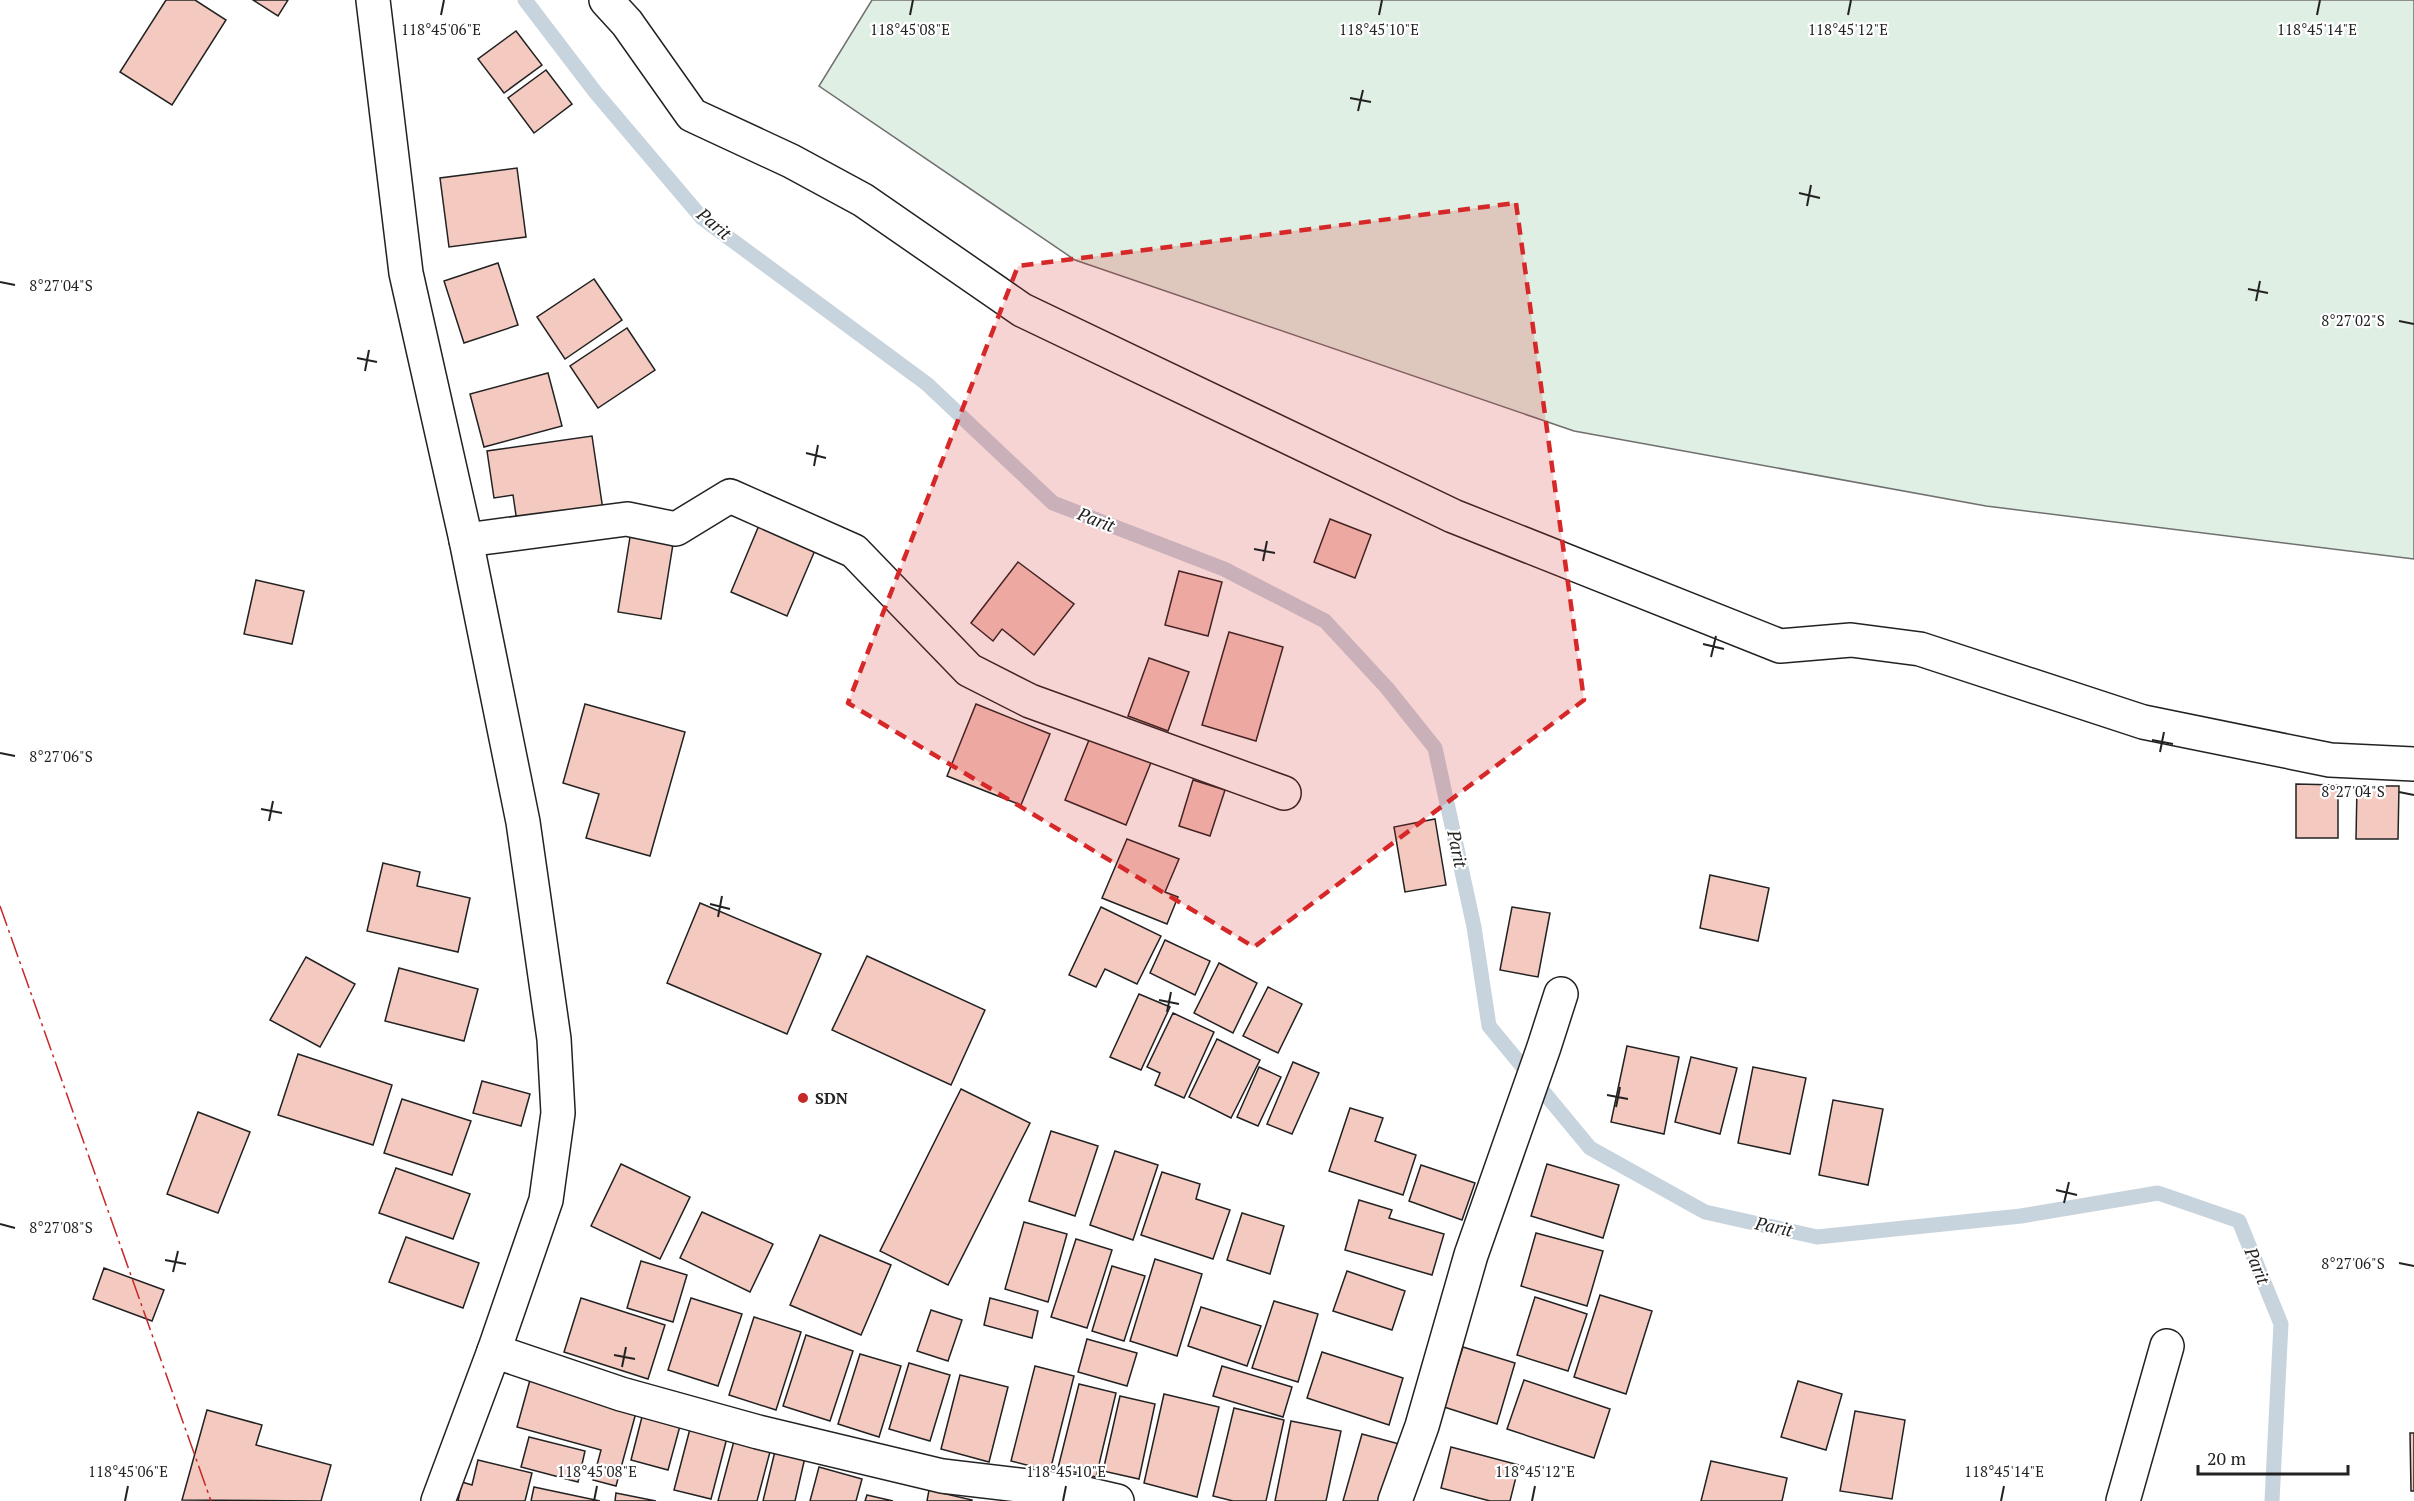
<svg xmlns="http://www.w3.org/2000/svg" width="2414" height="1501" font-family="'PT Serif',serif">
  <rect width="100%" height="100%" fill="#fff"/>
  <path fill="#e0efe3" stroke="#6f6f6f" stroke-width="1.5" d="M 872,0 L 2414,0 L 2414,559 L 1986,506 L 1574,431 L 1075,260 L 819,86 Z"/>
  <g fill="none" stroke-linecap="round" stroke-linejoin="round">
    <path stroke="#c7d3dd" stroke-width="15" d="M 525,0 L 596,93 L 702,218 L 927,384 L 1053,503 L 1224,569 L 1325,621 L 1387,688 L 1435,748 L 1474,927 L 1489,1026 L 1590,1148 L 1705,1212 L 1817,1237 L 2021,1216 L 2158,1193 L 2239,1221 L 2281,1324 L 2272,1501"/>
  </g>
  <g fill="#f3c9c0" stroke="#222" stroke-width="1.5">
    <path d="M 166,0 L 195,0 L 226,20 L 172,105 L 120,72 Z"/>
    <path d="M 253,0 L 288,0 L 278,16 Z"/>
    <path d="M 516,31 L 542,65 L 504,93 L 478,59 Z"/>
    <path d="M 546,70 L 572,104 L 534,133 L 508,98 Z"/>
    <path d="M 517,168 L 526,237 L 449,247 L 440,178 Z"/>
    <path d="M 498,263 L 518,325 L 464,343 L 444,281 Z"/>
    <path d="M 594,279 L 622,320 L 565,359 L 537,317 Z"/>
    <path d="M 627,328 L 655,370 L 598,408 L 570,366 Z"/>
    <path d="M 548,373 L 562,426 L 484,447 L 470,394 Z"/>
    <path d="M 592,436 L 603,510 L 517,522 L 513,495 L 494,498 L 487,451 Z"/>
    <path d="M 1330,519 L 1371,535 L 1355,578 L 1314,562 Z"/>
    <path d="M 760,523 L 816,548 L 787,616 L 731,592 Z"/>
    <path d="M 630,537 L 673,544 L 661,619 L 618,612 Z"/>
    <path d="M 1018,562 L 1074,604 L 1034,655 L 1002,629 L 993,641 L 971,623 Z"/>
    <path d="M 1179,571 L 1222,582 L 1208,636 L 1165,625 Z"/>
    <path d="M 256,580 L 304,591 L 292,644 L 244,634 Z"/>
    <path d="M 1229,632 L 1283,647 L 1256,741 L 1202,725 Z"/>
    <path d="M 1149,658 L 1189,672 L 1168,731 L 1128,716 Z"/>
    <path d="M 585,704 L 685,732 L 650,856 L 586,838 L 599,794 L 563,783 Z"/>
    <path d="M 976,704 L 1050,734 L 1021,805 L 947,776 Z"/>
    <path d="M 1091,735 L 1152,760 L 1126,825 L 1065,800 Z"/>
    <path d="M 1193,780 L 1225,790 L 1210,836 L 1179,826 Z"/>
    <path d="M 2296,784 L 2338,785 L 2338,838 L 2296,838 Z"/>
    <path d="M 2357,786 L 2399,786 L 2398,839 L 2356,839 Z"/>
    <path d="M 1435,819 L 1446,885 L 1405,892 L 1394,827 Z"/>
    <path d="M 1127,839 L 1179,859 L 1165,892 L 1178,897 L 1167,924 L 1102,898 Z"/>
    <path d="M 383,863 L 420,872 L 417,886 L 470,898 L 458,952 L 367,931 Z"/>
    <path d="M 1710,875 L 1769,888 L 1758,941 L 1700,928 Z"/>
    <path d="M 700,903 L 821,954 L 787,1034 L 667,983 Z"/>
    <path d="M 1101,907 L 1161,936 L 1137,984 L 1105,969 L 1096,987 L 1069,975 Z"/>
    <path d="M 1512,907 L 1550,913 L 1538,977 L 1500,970 Z"/>
    <path d="M 1165,940 L 1210,961 L 1195,995 L 1150,973 Z"/>
    <path d="M 867,956 L 985,1010 L 951,1085 L 832,1030 Z"/>
    <path d="M 306,957 L 355,984 L 320,1047 L 270,1020 Z"/>
    <path d="M 1219,963 L 1257,983 L 1233,1033 L 1194,1013 Z"/>
    <path d="M 399,968 L 478,989 L 464,1041 L 385,1021 Z"/>
    <path d="M 1268,987 L 1302,1004 L 1278,1053 L 1243,1036 Z"/>
    <path d="M 1139,994 L 1170,1007 L 1141,1070 L 1110,1057 Z"/>
    <path d="M 1173,1013 L 1214,1032 L 1184,1098 L 1155,1085 L 1160,1073 L 1147,1067 Z"/>
    <path d="M 1217,1039 L 1260,1060 L 1231,1118 L 1189,1097 Z"/>
    <path d="M 1627,1046 L 1679,1057 L 1664,1134 L 1611,1122 Z"/>
    <path d="M 298,1054 L 392,1085 L 373,1145 L 278,1115 Z"/>
    <path d="M 1691,1057 L 1737,1068 L 1720,1134 L 1675,1122 Z"/>
    <path d="M 1293,1062 L 1319,1073 L 1292,1134 L 1267,1124 Z"/>
    <path d="M 1259,1067 L 1281,1077 L 1258,1126 L 1237,1117 Z"/>
    <path d="M 1753,1067 L 1806,1078 L 1790,1154 L 1738,1143 Z"/>
    <path d="M 482,1081 L 530,1094 L 521,1126 L 473,1113 Z"/>
    <path d="M 961,1089 L 1030,1123 L 948,1285 L 880,1251 Z"/>
    <path d="M 402,1099 L 471,1121 L 452,1175 L 384,1153 Z"/>
    <path d="M 1833,1100 L 1883,1109 L 1868,1185 L 1819,1175 Z"/>
    <path d="M 1350,1108 L 1383,1118 L 1375,1141 L 1416,1155 L 1403,1195 L 1329,1171 Z"/>
    <path d="M 198,1112 L 250,1132 L 218,1213 L 167,1194 Z"/>
    <path d="M 1051,1131 L 1098,1146 L 1075,1216 L 1029,1201 Z"/>
    <path d="M 1115,1151 L 1158,1165 L 1133,1240 L 1090,1225 Z"/>
    <path d="M 621,1164 L 690,1197 L 660,1259 L 591,1226 Z"/>
    <path d="M 1547,1164 L 1619,1185 L 1603,1238 L 1531,1216 Z"/>
    <path d="M 1421,1165 L 1475,1183 L 1462,1220 L 1409,1201 Z"/>
    <path d="M 396,1168 L 470,1194 L 453,1239 L 379,1213 Z"/>
    <path d="M 1162,1172 L 1200,1184 L 1196,1199 L 1230,1210 L 1213,1259 L 1141,1235 Z"/>
    <path d="M 1359,1200 L 1392,1210 L 1389,1218 L 1444,1234 L 1432,1275 L 1345,1250 Z"/>
    <path d="M 702,1212 L 773,1244 L 750,1292 L 680,1258 Z"/>
    <path d="M 1242,1213 L 1284,1226 L 1270,1274 L 1227,1260 Z"/>
    <path d="M 1024,1222 L 1067,1234 L 1048,1302 L 1005,1289 Z"/>
    <path d="M 1536,1233 L 1603,1251 L 1587,1306 L 1521,1286 Z"/>
    <path d="M 820,1235 L 891,1265 L 861,1335 L 790,1305 Z"/>
    <path d="M 406,1237 L 479,1263 L 463,1308 L 389,1282 Z"/>
    <path d="M 1076,1239 L 1112,1250 L 1087,1328 L 1051,1317 Z"/>
    <path d="M 1155,1259 L 1202,1274 L 1177,1356 L 1130,1341 Z"/>
    <path d="M 641,1261 L 687,1275 L 673,1322 L 627,1308 Z"/>
    <path d="M 1112,1266 L 1145,1276 L 1124,1341 L 1092,1331 Z"/>
    <path d="M 104,1268 L 164,1290 L 152,1321 L 93,1299 Z"/>
    <path d="M 1347,1271 L 1405,1291 L 1392,1330 L 1333,1311 Z"/>
    <path d="M 1600,1295 L 1652,1311 L 1626,1394 L 1574,1377 Z"/>
    <path d="M 1535,1297 L 1587,1314 L 1568,1371 L 1517,1355 Z"/>
    <path d="M 581,1298 L 665,1325 L 648,1379 L 564,1352 Z"/>
    <path d="M 691,1298 L 742,1314 L 718,1386 L 668,1370 Z"/>
    <path d="M 990,1298 L 1038,1311 L 1032,1338 L 984,1325 Z"/>
    <path d="M 1274,1301 L 1318,1314 L 1298,1382 L 1252,1368 Z"/>
    <path d="M 1201,1307 L 1261,1326 L 1247,1366 L 1188,1346 Z"/>
    <path d="M 931,1310 L 962,1320 L 948,1361 L 917,1351 Z"/>
    <path d="M 754,1317 L 801,1332 L 776,1410 L 729,1395 Z"/>
    <path d="M 806,1335 L 853,1351 L 830,1421 L 783,1406 Z"/>
    <path d="M 1087,1339 L 1137,1353 L 1127,1386 L 1078,1372 Z"/>
    <path d="M 1463,1347 L 1515,1363 L 1497,1424 L 1444,1407 Z"/>
    <path d="M 1322,1352 L 1403,1378 L 1389,1425 L 1307,1398 Z"/>
    <path d="M 860,1354 L 901,1366 L 879,1437 L 838,1424 Z"/>
    <path d="M 909,1363 L 950,1375 L 930,1441 L 889,1429 Z"/>
    <path d="M 1035,1366 L 1074,1376 L 1050,1471 L 1011,1461 Z"/>
    <path d="M 1222,1366 L 1292,1387 L 1283,1417 L 1213,1396 Z"/>
    <path d="M 960,1375 L 1008,1387 L 989,1462 L 941,1449 Z"/>
    <path d="M 530,1380 L 637,1409 L 616,1486 L 593,1480 L 601,1450 L 517,1427 Z"/>
    <path d="M 1524,1380 L 1610,1409 L 1594,1458 L 1507,1429 Z"/>
    <path d="M 1798,1381 L 1842,1394 L 1826,1450 L 1781,1437 Z"/>
    <path d="M 1079,1384 L 1116,1393 L 1096,1477 L 1058,1468 Z"/>
    <path d="M 1164,1394 L 1219,1407 L 1197,1497 L 1144,1483 Z"/>
    <path d="M 1120,1396 L 1155,1404 L 1139,1479 L 1103,1471 Z"/>
    <path d="M 645,1405 L 683,1415 L 668,1470 L 631,1460 Z"/>
    <path d="M 1234,1408 L 1284,1420 L 1266,1501 L 1233,1501 L 1213,1496 Z"/>
    <path d="M 207,1410 L 262,1425 L 256,1445 L 331,1465 L 321,1501 L 182,1500 Z"/>
    <path d="M 1855,1411 L 1905,1420 L 1892,1499 L 1840,1491 Z"/>
    <path d="M 1291,1421 L 1341,1431 L 1326,1501 L 1275,1501 Z"/>
    <path d="M 691,1425 L 728,1434 L 711,1499 L 674,1490 Z"/>
    <path d="M 2410,1433 L 2414,1433 L 2414,1491 L 2411,1491 Z"/>
    <path d="M 1362,1434 L 1403,1445 L 1388,1501 L 1343,1501 Z"/>
    <path d="M 529,1437 L 585,1451 L 578,1482 L 521,1467 Z"/>
    <path d="M 735,1437 L 771,1448 L 757,1501 L 718,1501 Z"/>
    <path d="M 776,1447 L 806,1453 L 795,1501 L 763,1501 Z"/>
    <path d="M 1451,1447 L 1519,1465 L 1510,1501 L 1490,1501 L 1441,1488 Z"/>
    <path d="M 478,1460 L 532,1473 L 525,1501 L 458,1501 L 462,1482 L 472,1485 Z"/>
    <path d="M 1711,1461 L 1787,1478 L 1782,1501 L 1701,1501 Z"/>
    <path d="M 819,1467 L 862,1479 L 856,1501 L 810,1501 Z"/>
    <path d="M 534,1487 L 600,1501 L 531,1501 Z"/>
    <path d="M 929,1490 L 972,1500 L 972,1501 L 927,1501 Z"/>
    <path d="M 616,1493 L 656,1501 L 615,1501 Z"/>
    <path d="M 867,1495 L 893,1501 L 865,1501 Z"/>
  </g>
  <g fill="none" stroke-linecap="round" stroke-linejoin="round">
    <defs>
      <g id="street">
        <path d="M 606,0 L 627,23 L 692,115 L 791,161 L 863,200 L 1022,310 L 1453,516 L 1780,646 L 1851,640 L 1920,649 L 2143,722 L 2330,760 L 2414,764"/>
        <path d="M 466,540 L 627,519 L 676,529 L 730,496 L 854,551 L 969,670 L 1030,701 L 1284,793"/>
        <path d="M 494,1351 L 621,1394 L 758,1432 L 942,1476 L 1078,1492 L 1117,1501"/>
        <path d="M 1395,1501 L 1422,1426 L 1471,1255 L 1544,1047 L 1561,994"/>
        <path d="M 2123,1501 L 2167,1346"/>
      </g>
      <path id="secondary" d="M 373,0 L 406,273 L 466,540 L 523,822 L 554,1039 L 558,1113 L 546,1200 L 494,1351 L 438,1501"/>
    </defs>
    <use href="#street" stroke="#222" stroke-width="36"/>
    <use href="#secondary" stroke="#222" stroke-width="36"/>
    <use href="#street" stroke="#fff" stroke-width="33"/>
    <use href="#secondary" stroke="#fff" stroke-width="33"/>
    <path stroke="#c62828" stroke-width="1.5" stroke-dasharray="21 4.5 3 4.5" stroke-linecap="butt" d="M 0,906 L 211,1501"/>
  </g>
  <path fill="#d62828" fill-opacity="0.2" stroke="#d62828" stroke-width="4.5" stroke-dasharray="12 8" stroke-linejoin="round" d="M 1516,203 L 1584,700 L 1254,947 L 848,703 L 1018,266 Z"/>
  <path fill="none" stroke="#222" stroke-width="2" d="M 441,15 L 444,0M 910,15 L 913,0M 1379,15 L 1382,0M 1848,15 L 1851,0M 2317,15 L 2320,0M 1350,98 L 1371,102M 1358,111 L 1363,90M 1799,193 L 1820,198M 1807,206 L 1811,185M 0,282 L 15,285M 2248,289 L 2268,293M 2256,301 L 2260,281M 2399,321 L 2414,324M 357,358 L 377,362M 365,371 L 369,350M 806,453 L 826,458M 814,466 L 818,445M 1254,549 L 1275,553M 1263,561 L 1267,541M 1703,644 L 1724,649M 1711,657 L 1716,636M 2152,740 L 2173,744M 2160,752 L 2164,732M 0,753 L 15,756M 2399,792 L 2414,795M 261,809 L 282,813M 269,821 L 273,801M 710,904 L 730,909M 718,917 L 722,896M 1159,1000 L 1179,1004M 1167,1012 L 1171,992M 1607,1095 L 1628,1099M 1616,1107 L 1620,1087M 2056,1190 L 2077,1195M 2064,1203 L 2069,1182M 0,1224 L 15,1228M 165,1260 L 186,1264M 2399,1263 L 2414,1266M 173,1272 L 178,1251M 614,1355 L 635,1359M 622,1367 L 626,1347M 125,1501 L 128,1486M 594,1501 L 597,1486M 1063,1501 L 1066,1486M 1532,1501 L 1535,1486M 2001,1501 L 2004,1486"/>
  <circle fill="#c62828" stroke="#fff" stroke-width="2" cx="803" cy="1098" r="6"/>
  <g text-anchor="middle" stroke-width="4.5" stroke-linejoin="round" paint-order="stroke">
    <g font-size="16" font-weight="bold" fill="#222" stroke="#fff" text-anchor="start">
      <text x="815" y="1104">SDN</text>
    </g>
    <g font-size="18" font-style="italic" fill="#222" stroke="#fff">
      <text transform="translate(714 224) rotate(40)" y="6">Parit</text>
      <text transform="translate(1096 520) rotate(21)" y="6">Parit</text>
      <text transform="translate(1457 849) rotate(78)" y="6">Parit</text>
      <text transform="translate(1774 1227) rotate(12)" y="6">Parit</text>
      <text transform="translate(2257 1266) rotate(68)" y="6">Parit</text>
    </g>
  </g>
  <g font-size="15" text-anchor="middle" fill="#222" stroke="#fff" stroke-width="4.5" stroke-linejoin="round" paint-order="stroke">
    <text x="441" y="35">118°45'06"E</text>
    <text x="910" y="35">118°45'08"E</text>
    <text x="1379" y="35">118°45'10"E</text>
    <text x="1848" y="35">118°45'12"E</text>
    <text x="2317" y="35">118°45'14"E</text>
    <text x="61" y="291">8°27'04"S</text>
    <text x="2353" y="326">8°27'02"S</text>
    <text x="61" y="762">8°27'06"S</text>
    <text x="2353" y="797">8°27'04"S</text>
    <text x="61" y="1233">8°27'08"S</text>
    <text x="2353" y="1269">8°27'06"S</text>
    <text x="128" y="1477">118°45'06"E</text>
    <text x="597" y="1477">118°45'08"E</text>
    <text x="1066" y="1477">118°45'10"E</text>
    <text x="1535" y="1477">118°45'12"E</text>
    <text x="2004" y="1477">118°45'14"E</text>
  </g>
  <path d="M2198 1465v9h150v-9" fill="none" stroke="#222222" stroke-width="3"/>
  <text x="2207" y="1465" font-size="18" fill="#222222" stroke="#ffffff" stroke-width="4.5" paint-order="stroke">20 m</text>
</svg>
